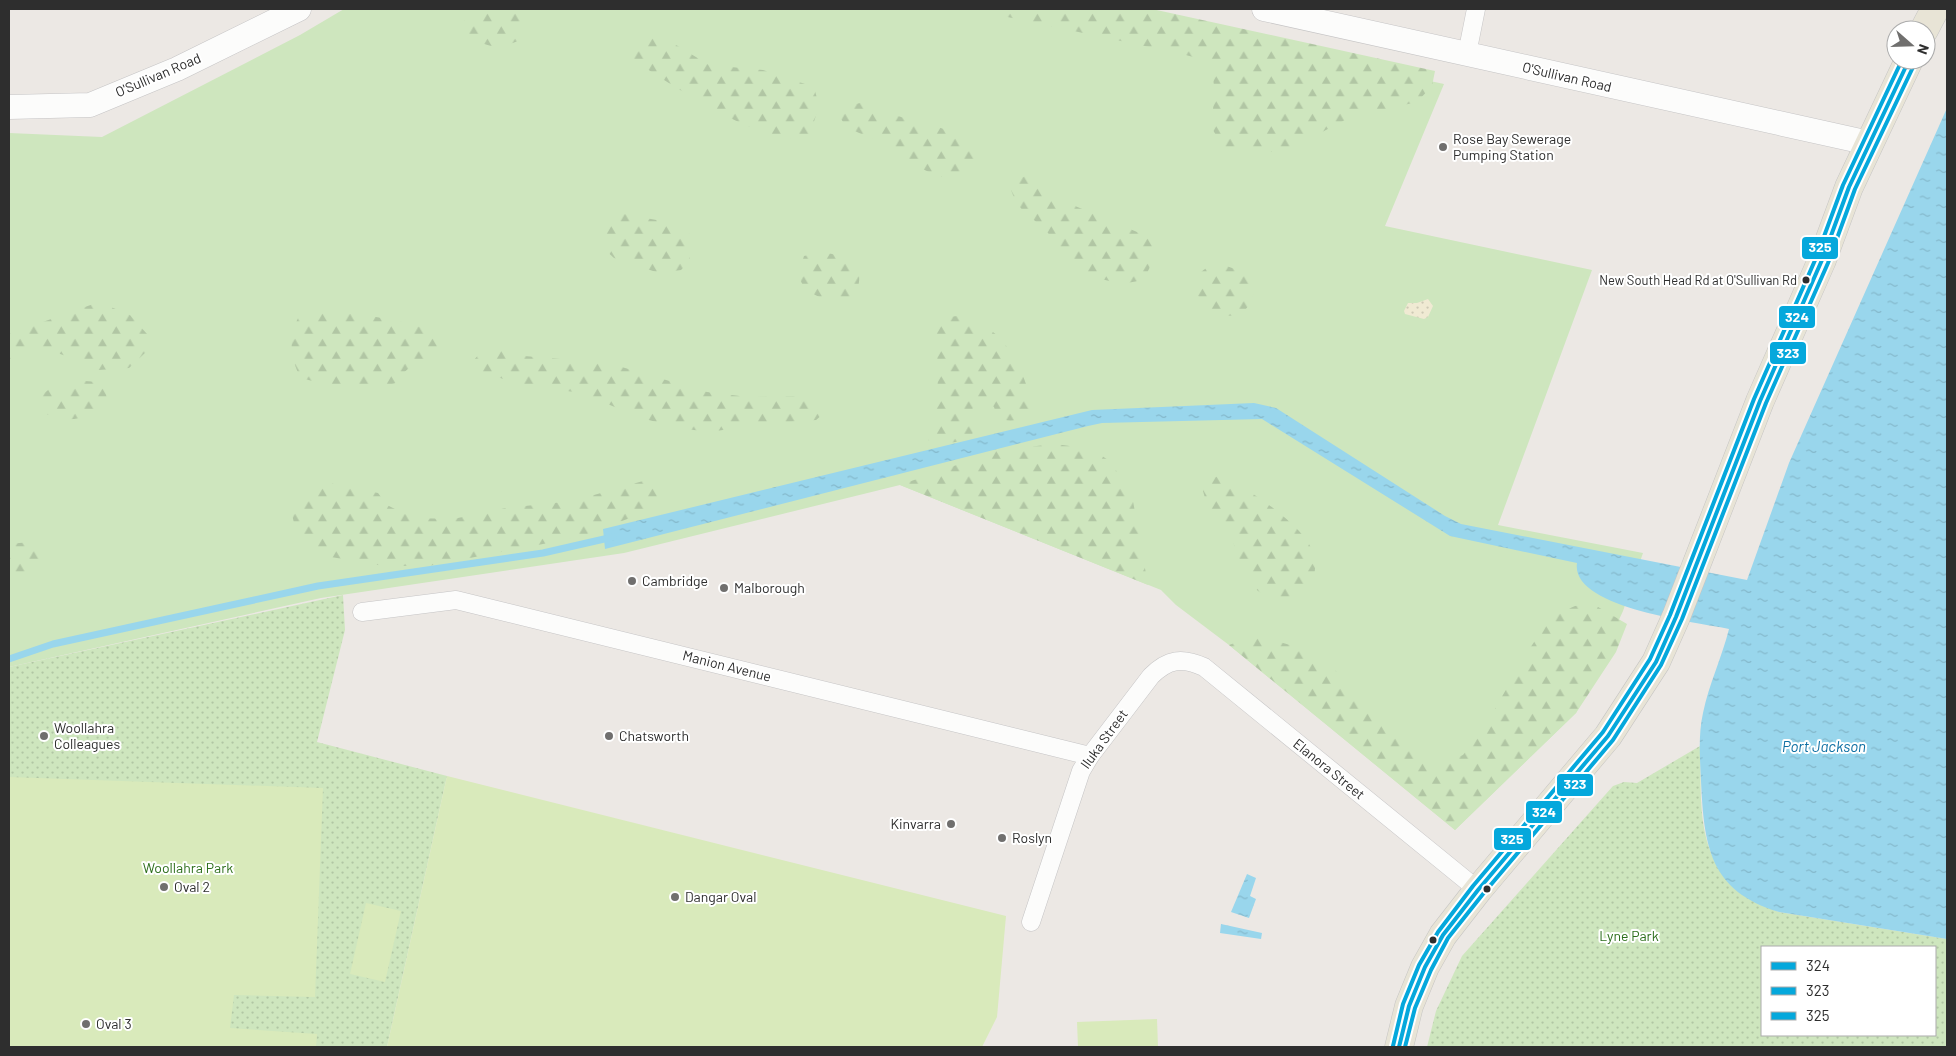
<svg xmlns="http://www.w3.org/2000/svg" width="1956" height="1056" font-family="Barlow,sans-serif">
  <defs>
    <pattern id="forest-firs" width="22" height="20" patternUnits="userSpaceOnUse" patternTransform="scale(1.25)"><rect width="22" height="20" fill="#cee6be"/><path d="M5 1l3.5 6h-7zM16 11l3.5 6h-7z" fill="#b1c6a4"/></pattern>
    <pattern id="sand-dots" width="8" height="8" patternUnits="userSpaceOnUse" patternTransform="scale(1.25)"><rect width="8" height="8" fill="#f0ead3"/><path d="M2 2h.1M6 6h.1" fill="none" stroke="#cec9b5" stroke-width="1.8" stroke-linecap="round"/></pattern>
    <pattern id="park-dots" width="8" height="8" patternUnits="userSpaceOnUse" patternTransform="scale(1.25)"><rect width="8" height="8" fill="#cee6be"/><path d="M2 2h.1M6 6h.1" fill="none" stroke="#b1c6a4" stroke-width="1.8" stroke-linecap="round"/></pattern>
    <pattern id="water-ripples" width="26" height="14" patternUnits="userSpaceOnUse" patternTransform="scale(1.25)"><rect width="26" height="14" fill="#99d6ec"/><path d="M2 4q2-2 4 0t4 0M15 11q2-2 4 0t4 0" fill="none" stroke="#84b8cb"/></pattern>
  </defs>
  <rect width="100%" height="100%" fill="#ece8e4"/>
  <path fill="#cee6be" d="M 344,9 L 1095,9 L 1444,84 L 1385,226 L 1592,270 L 1498,525 L 1643,553 L 1623,611 L 1576,713 L 1455,830 L 1229,645 L 1176,605 L 1161,590 L 900,485 L 624,553 L 321,598 L 9,667 L 9,133 L 102,137 L 300,35 Z"/>
  <g fill="url(#forest-firs)">
    <path d="M 461,9 L 529,9 L 526,25 L 518,41 C 497,49 490,48 470,37 Z"/>
    <path d="M 970,9 L 1152,9 L 1435,71 L 1432,86 L 1417,102 L 1351,117 L 1297,145 L 1271,152 L 1223,147 L 1210,125 C 1215,102 1217,83 1208,61 L 1182,54 Z"/>
    <path d="M 653,37 L 668,40 L 709,65 L 763,70 L 814,87 L 819,106 L 810,134 C 806,136 800,139 796,139 C 751,138 669,84 631,58 L 632,43 L 635,38 Z"/>
    <path d="M 860,103 C 897,119 938,124 975,140 C 978,152 977,158 970,169 C 950,196 902,155 884,144 C 870,135 851,134 841,119 L 848,106 Z"/>
    <path d="M 1029,175 L 1044,183 L 1056,198 L 1149,237 L 1156,247 C 1153,256 1151,268 1145,276 C 1131,292 1083,276 1070,264 C 1063,257 1055,239 1045,230 C 1029,214 1019,213 1011,190 L 1017,179 Z"/>
    <path d="M 624,214 L 678,224 L 689,231 L 690,261 L 681,270 L 659,273 L 614,258 L 603,248 L 600,236 L 611,217 Z"/>
    <path d="M 821,252 L 849,257 L 858,263 C 859,272 861,283 856,291 C 844,309 806,298 800,279 C 798,271 802,263 804,256 Z"/>
    <path d="M 1216,264 C 1234,267 1243,271 1255,285 C 1247,357 1155,283 1216,264 Z"/>
    <path d="M 99,302 L 130,315 L 147,334 L 146,352 L 129,368 L 98,370 L 66,356 L 37,346 L 20,354 L 9,367 L 9,334 Z"/>
    <path d="M 321,311 C 368,315 399,318 444,335 L 447,344 C 429,361 410,360 396,383 C 363,393 333,387 301,378 C 289,357 288,333 301,313 Z"/>
    <path d="M 959,316 C 972,322 988,327 998,336 C 1013,351 1035,393 1030,414 C 1018,421 1009,423 997,417 L 994,407 L 987,401 L 981,401 L 969,412 L 973,433 L 967,440 L 937,445 L 928,440 L 937,403 L 938,369 L 935,326 L 944,317 Z"/>
    <path d="M 494,347 L 524,356 L 608,363 L 707,392 L 748,397 L 802,396 L 811,398 L 821,405 L 822,415 L 816,420 L 761,424 L 710,432 L 678,428 L 638,417 L 582,393 L 529,386 L 479,372 L 470,366 C 477,355 482,350 494,347 Z"/>
    <path d="M 85,381 L 98,382 L 105,389 L 107,398 C 94,420 63,426 42,411 L 42,395 L 53,386 Z"/>
    <path d="M 1055,444 L 1092,449 L 1108,460 L 1131,490 L 1148,585 L 900,485 L 999,450 Z"/>
    <path d="M 1222,475 C 1246,488 1306,526 1313,553 C 1326,598 1274,614 1250,583 C 1243,573 1238,552 1232,540 C 1225,529 1214,519 1209,510 C 1206,504 1205,497 1203,491 L 1209,479 Z"/>
    <path d="M 643,481 L 658,487 L 659,499 L 654,509 L 579,537 L 428,566 L 384,566 L 331,557 L 311,548 L 297,536 L 291,510 L 303,493 L 329,483 L 378,493 L 387,505 L 413,518 L 453,519 L 506,508 L 573,501 Z"/>
    <path d="M 30,542 L 42,547 C 52,571 30,582 9,582 L 9,544 Z"/>
    <path d="M 1593,604 L 1627,624 L 1616,652 L 1576,713 L 1455,830 L 1229,645 L 1248,638 L 1266,638 L 1297,647 L 1331,665 L 1363,704 L 1423,759 L 1447,761 L 1463,755 L 1485,726 L 1530,648 L 1552,616 L 1575,606 Z"/>
  </g>
  <path fill="url(#sand-dots)" d="M 1428,299 L 1433,306 L 1428,317 L 1424,319 L 1405,314 L 1404,311 L 1408,303 L 1417,303 Z"/>
  <g fill="url(#park-dots)" fill-rule="evenodd">
    <path d="M 343,595 L 345,630 L 317,742 L 447,776 L 387,1047 L 9,1047 L 9,667 Z"/>
    <path d="M 1700,746 C 1702,799 1694,857 1742,892 C 1755,901 1765,907 1779,912 L 1947,939 L 1947,1047 L 1427,1047 L 1436,1011 L 1462,956 L 1613,786 L 1624,782 L 1637,783 ZM 1762,947 L 1935,947 L 1935,1035 L 1762,1035 Z"/>
  </g>
  <g fill="#d9eabb">
    <path d="M 447,776 L 1006,916 L 997,1017 L 982,1047 L 387,1047 Z"/>
    <path d="M 9,777 L 323,788 L 315,997 L 234,995 L 230,1028 L 317,1034 L 316,1047 L 9,1047 Z"/>
    <path d="M 366,903 L 401,911 L 385,982 L 350,974 Z"/>
    <path d="M 1157,1019 L 1158,1047 L 1078,1047 L 1077,1022 Z"/>
  </g>
  <g fill="url(#water-ripples)">
    <path d="M 1947,108 L 1947,939 L 1779,912 C 1709,891 1704,845 1701,781 C 1700,759 1698,735 1703,713 C 1709,684 1722,657 1729,629 C 1696,622 1570,608 1577,563 L 1450,536 L 1262,419 L 1102,423 L 1088,426 L 605,549 L 603,529 L 1092,410 L 1254,403 L 1276,408 L 1445,516 L 1461,524 L 1747,580 L 1789,463 Z"/>
    <path d="M 1247,874 L 1256,878 L 1250,896 L 1256,899 L 1249,918 L 1231,912 Z"/>
    <path d="M 1221,924 L 1262,933 L 1261,939 L 1220,933 Z"/>
  </g>
  <g fill="none" stroke-linecap="round" stroke-linejoin="round">
    <path stroke="#99d6ec" stroke-width="7" d="M 9,659 L 53,644 L 318,586 L 543,553 L 613,537"/>
    <defs>
      <g id="street">
        <path d="M 1467,54 L 1476,9"/>
        <path d="M 362,612 L 456,600 L 1090,756"/>
        <path d="M 1031,922 L 1081,771 L 1090,756 L 1151,676 C 1168,659 1182,657 1204,667 L 1478,890"/>
      </g>
      <g id="secondary">
        <path d="M 1264,9 L 1869,143"/>
        <path d="M 9,107 L 90,105 L 177,69 L 299,9"/>
      </g>
      <g id="primary">
        <path d="M 1924,30 L 1935,9"/>
        <path d="M 1399,1047 L 1409,1006 L 1425,967 L 1443,935 L 1478,890 L 1608,736 L 1656,662 L 1676,617 L 1760,401 L 1822,260 L 1849,187 L 1909,60"/>
      </g>
    </defs>
    <use href="#street" stroke="#c5c4c5" stroke-width="19"/>
    <use href="#secondary" stroke="#c5c4c5" stroke-width="25"/>
    <use href="#primary" stroke="#c6c5c4" stroke-width="29"/>
    <use href="#street" stroke="#fcfcfb" stroke-width="18"/>
    <use href="#secondary" stroke="#fcfcfb" stroke-width="24"/>
    <use href="#primary" stroke="#e8e4d6" stroke-width="28"/>
    <defs>
      <path id="bus-1" d="M 1399,1047 L 1409,1006 L 1425,967 L 1443,935 L 1478,890 L 1608,736 L 1656,662 L 1676,617 L 1760,401 L 1822,260 L 1849,187 L 1909,60"/>
      <path id="bus-2" d="M 1405,1047 L 1415,1008 L 1431,970 L 1448,938 L 1483,894 L 1613,740 L 1661,665 L 1682,619 L 1766,403 L 1828,263 L 1855,189 L 1915,63"/>
      <path id="bus-3" d="M 1393,1046 L 1403,1004 L 1419,965 L 1438,932 L 1473,886 L 1603,732 L 1650,659 L 1670,615 L 1754,399 L 1816,258 L 1843,185 L 1902,60"/>
    </defs>
    <use href="#bus-1" stroke="#fff" stroke-width="8"/>
    <use href="#bus-2" stroke="#fff" stroke-width="8"/>
    <use href="#bus-3" stroke="#fff" stroke-width="8"/>
    <use href="#bus-1" stroke="#05a8dc" stroke-width="4"/>
    <use href="#bus-2" stroke="#05a8dc" stroke-width="4"/>
    <use href="#bus-3" stroke="#05a8dc" stroke-width="4"/>
  </g>
  <g fill="#706f6e" stroke="#fff" stroke-width="2">
    <circle cx="1443" cy="147" r="5"/>
    <circle cx="632" cy="581" r="5"/>
    <circle cx="724" cy="588" r="5"/>
    <circle cx="44" cy="736" r="5"/>
    <circle cx="609" cy="736" r="5"/>
    <circle cx="951" cy="824" r="5"/>
    <circle cx="1002" cy="838" r="5"/>
    <circle cx="164" cy="887" r="5"/>
    <circle cx="675" cy="897" r="5"/>
    <circle cx="86" cy="1024" r="5"/>
  </g>
  <g fill="#2e2e2e" stroke="#fff" stroke-width="2">
    <circle cx="1806" cy="280" r="4.5"/>
    <circle cx="1487" cy="889" r="4.5"/>
    <circle cx="1433" cy="940" r="4.5"/>
  </g>
  <g text-anchor="middle" stroke-width="4" stroke-linejoin="round" paint-order="stroke">
    <g font-size="13" fill="#2e2e2e" stroke="#fff" text-anchor="end">
      <text x="1797" y="285">New South Head Rd at O'Sullivan Rd</text>
    </g>
    <g font-size="14" fill="#2e2e2e" stroke="#fff">
      <text transform="translate(158 75) rotate(-23)" y="5">O'Sullivan Road</text>
      <text transform="translate(1567 77) rotate(13)" y="5">O'Sullivan Road</text>
      <text transform="translate(727 666) rotate(14)" y="5">Manion Avenue</text>
      <text transform="translate(1104 739) rotate(-54)" y="5">Iluka Street</text>
      <text transform="translate(1329 769) rotate(39)" y="5">Elanora Street</text>
    </g>
    <g font-size="14" fill="#2e2e2e" stroke="#fff" text-anchor="start">
      <text x="1453" y="144">Rose Bay Sewerage<tspan x="1453" dy="16">Pumping Station</tspan></text>
      <text x="642" y="586">Cambridge</text>
      <text x="734" y="593">Malborough</text>
      <text x="54" y="733">Woollahra<tspan x="54" dy="16">Colleagues</tspan></text>
      <text x="619" y="741">Chatsworth</text>
      <text x="941" y="829" text-anchor="end">Kinvarra</text>
      <text x="1012" y="843">Roslyn</text>
      <text x="174" y="892">Oval 2</text>
      <text x="685" y="902">Dangar Oval</text>
      <text x="96" y="1029">Oval 3</text>
    </g>
    <g font-size="14" fill="#2c6e1b" stroke="#fff">
      <text x="188" y="873">Woollahra Park</text>
      <text x="1629" y="941">Lyne Park</text>
    </g>
    <g font-size="15" font-style="italic" fill="#0d6fa3" stroke="#fff">
      <text x="1824" y="752">Port Jackson</text>
    </g>
  </g>
  <g stroke="#fff" stroke-width="2">
    <rect x="1801" y="236" width="38" height="24" rx="5" fill="#05a8dc"/>
    <rect x="1778" y="305" width="38" height="24" rx="5" fill="#05a8dc"/>
    <rect x="1769" y="341" width="38" height="24" rx="5" fill="#05a8dc"/>
    <rect x="1556" y="773" width="38" height="24" rx="5" fill="#05a8dc"/>
    <rect x="1525" y="800" width="38" height="24" rx="5" fill="#05a8dc"/>
    <rect x="1493" y="827" width="39" height="24" rx="5" fill="#05a8dc"/>
  </g>
  <g font-size="14" text-anchor="middle" font-weight="bold" fill="#fff">
    <text x="1820" y="252">325</text>
    <text x="1797" y="322">324</text>
    <text x="1788" y="358">323</text>
    <text x="1575" y="789">323</text>
    <text x="1544" y="817">324</text>
    <text x="1512" y="844">325</text>
  </g>
  <rect width="1956" height="1056" fill="none" stroke="#2e2e2e" stroke-width="20"/>
  <rect x="1761" y="946" width="175" height="90" fill="#ffffff" stroke="#ababab"/>
  <rect x="1771" y="962" width="25" height="8" fill="#05a8dc" stroke="#ababab"/>
  <text x="1806" y="971" font-size="15" fill="#2e2e2e">324</text>
  <rect x="1771" y="987" width="25" height="8" fill="#05a8dc" stroke="#ababab"/>
  <text x="1806" y="996" font-size="15" fill="#2e2e2e">323</text>
  <rect x="1771" y="1012" width="25" height="8" fill="#05a8dc" stroke="#ababab"/>
  <text x="1806" y="1021" font-size="15" fill="#2e2e2e">325</text>
  <g transform="translate(1911 45) rotate(110)"><circle r="24" fill="#ffffff" stroke="#ababab"/>
  <path d="M0-4L9 19L0 12L-9 19Z" fill="#706f6e"/>
  <text y="-8" font-size="14" font-weight="bold" text-anchor="middle" fill="#2e2e2e">N</text>
  </g>
</svg>
